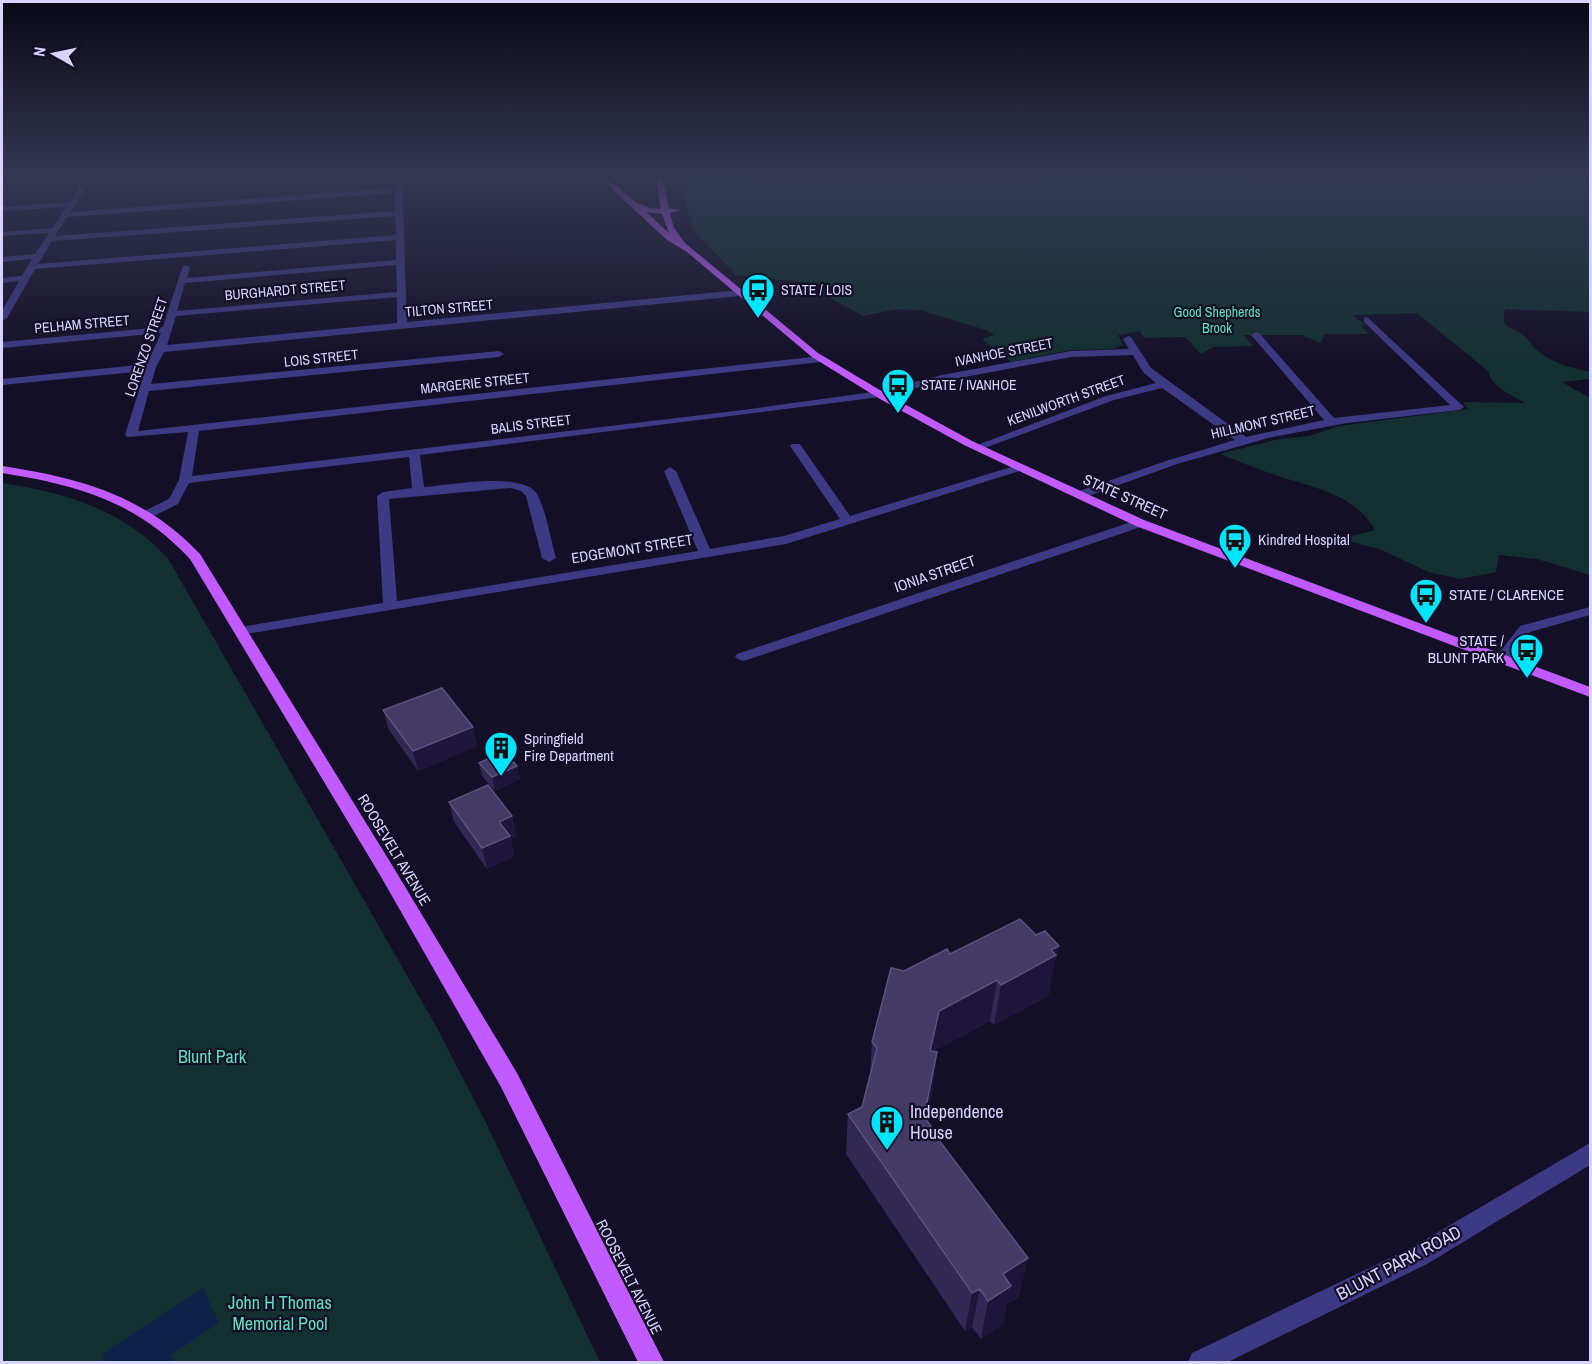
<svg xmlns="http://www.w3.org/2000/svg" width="1592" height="1364" font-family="'Archivo Narrow',sans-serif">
  <rect width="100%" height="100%" fill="#130f26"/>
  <g fill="#12302f">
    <path d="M 677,175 L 1590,175 L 1590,312 L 1505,309 C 1501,332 1510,325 1523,335 C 1528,338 1531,345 1535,349 C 1552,363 1569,367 1590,372 L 1590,379 L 1562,382 L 1590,398 L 1590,575 L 1537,559 L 1499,555 L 1496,572 L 1461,579 L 1428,572 L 1382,550 L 1341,539 L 1375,530 C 1353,492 1310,487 1272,474 C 1255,468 1238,461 1220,454 L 1279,439 L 1309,436 L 1339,426 L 1469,409 L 1463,402 L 1525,403 C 1510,393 1494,390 1488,371 L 1417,313 L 1352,315 L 1365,325 L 1361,326 L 1369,334 L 1324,334 L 1321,343 L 1301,335 L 1244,335 L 1253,346 L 1213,347 L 1201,354 L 1185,337 L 1144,338 L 1140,331 L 1118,335 L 1123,345 L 1112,349 L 1070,350 L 1011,362 L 982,339 L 994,335 L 986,330 L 920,310 L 897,309 L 863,316 L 825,295 L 797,297 L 834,289 L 828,285 L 736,275 L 694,231 Z"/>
    <path d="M 2,483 C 64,492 127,511 169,560 L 436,1026 L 486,1123 L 600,1362 L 2,1362 Z"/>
  </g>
  <path fill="#0c2248" d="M 203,1288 L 219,1323 L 171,1355 L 174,1362 L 105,1362 L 102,1354 Z"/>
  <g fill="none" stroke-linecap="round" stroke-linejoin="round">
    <g fill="#3d3a85" fill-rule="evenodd">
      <path d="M 2,175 L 67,175 L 63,177 L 2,178 Z"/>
      <path d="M 88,175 L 95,175 L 70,212 L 395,188 L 395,175 L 401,175 L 402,178 L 468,175 L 465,177 L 402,182 L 407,322 L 740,290 L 744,293 L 740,296 L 164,352 L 156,367 L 151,384 L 499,351 L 504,354 L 499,357 L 149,391 L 138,431 L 821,356 L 826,359 L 821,362 L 199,431 L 192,476 L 743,410 L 880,391 L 942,375 L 1071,351 L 1129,349 L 1123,339 L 1128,336 L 1131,337 L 1151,368 L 1246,437 L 1324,420 L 1253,337 L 1251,335 L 1256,332 L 1259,333 L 1334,418 L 1450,405 L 1364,322 L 1364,318 L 1367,317 L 1464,407 L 1459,410 L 1347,423 L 1268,438 L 1177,464 L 1080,499 L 1076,498 L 1076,492 L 1169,460 L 1235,440 L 1162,388 L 1114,400 L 982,449 L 974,449 L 972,447 L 1106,396 L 1156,383 L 1143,372 L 1133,355 L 1071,357 L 943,381 L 880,397 L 420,455 L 424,487 C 448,485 527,470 538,496 C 547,514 550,538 556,558 L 549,562 L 542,558 L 526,496 L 521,491 L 511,488 L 389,499 L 397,601 L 698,551 L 664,471 L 670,467 L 676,471 L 710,549 L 784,536 L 840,519 L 790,446 L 792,444 L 800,444 L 850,516 L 1018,465 L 1022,464 L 1028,467 L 1026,469 L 786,544 L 240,635 L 233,631 L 235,628 L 383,603 L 377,496 L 383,492 L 412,488 L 409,457 L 189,483 L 178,504 L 152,517 L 144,517 L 142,514 L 144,511 L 169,499 L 179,480 L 188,432 L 127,437 L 125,435 L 145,371 L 2,385 L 2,379 L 147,364 L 161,333 L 2,348 L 2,342 L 163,327 L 183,265 L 190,267 L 187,278 L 396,260 L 396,240 L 35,269 L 7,318 L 2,321 L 2,311 L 19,281 L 2,283 L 2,278 L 22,276 L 32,259 L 2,262 L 2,257 L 35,254 L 49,233 L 2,236 L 2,232 L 53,228 L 66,207 L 2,211 L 2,207 L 70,202 ZM 395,193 L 395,211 L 55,236 L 67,217 ZM 395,216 L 396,235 L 38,264 L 52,241 ZM 396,265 L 397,292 L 177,311 L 185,283 ZM 397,297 L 397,323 L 167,345 L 176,316 Z"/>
      <path d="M 315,175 L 345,175 L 341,177 L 249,183 L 245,181 L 249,179 Z"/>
      <path d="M 1140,519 L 1144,520 L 1146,523 L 1144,526 L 747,660 L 742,661 L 735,657 L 737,654 Z"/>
      <path d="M 1590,607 L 1590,615 L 1530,632 L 1507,661 L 1497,661 L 1495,658 L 1520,626 Z"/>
      <path d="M 1590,1143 L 1590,1165 L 1427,1264 L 1228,1362 L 1188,1362 L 1192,1353 L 1411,1248 Z"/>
    </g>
    <g fill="#c25bff" fill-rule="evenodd">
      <path d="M 597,175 L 604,175 L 635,202 L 650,208 L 661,209 L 655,175 L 662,175 L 669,208 L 681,210 L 670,213 L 674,228 L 685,243 L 818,353 L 888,395 L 972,441 L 1144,520 L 1590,687 L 1590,697 L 1136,526 L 964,445 L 880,399 L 812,357 L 687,252 L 667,240 ZM 646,212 L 662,214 L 669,233 Z"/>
      <path d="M 2,466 C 80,478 144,495 200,554 L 392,865 L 517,1073 L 664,1362 L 638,1362 L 501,1087 L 380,875 L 190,559 C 136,501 77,485 2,473 Z"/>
    </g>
  </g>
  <g fill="#312854">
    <path d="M 383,710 L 473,727 L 477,746 L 418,771 L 389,730 Z"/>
    <path d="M 479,763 L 517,766 L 520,779 L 495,791 L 482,776 Z"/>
    <path d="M 449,802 L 512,816 L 516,836 L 511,839 L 514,856 L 487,869 L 454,822 Z"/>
    <path d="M 950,954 L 1051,987 L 1050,987 L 1048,996 L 994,1025 L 990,1021 L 934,1051 L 937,1052 L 932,1093 L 927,1121 L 931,1130 L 1019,1297 L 1007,1304 L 1003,1324 L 981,1339 L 972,1327 L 965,1331 L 846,1154 L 848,1114 L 862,1107 L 870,1075 L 872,1042 L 904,971 Z"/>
  </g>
  <g fill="#1d163a">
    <path d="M 473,727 L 477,746 L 418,771 L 413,751 Z"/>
    <path d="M 517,766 L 520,779 L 495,791 L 492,777 Z"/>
    <path d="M 512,816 L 516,836 L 511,839 L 514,856 L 487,869 L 482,848 L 499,822 Z"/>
    <path d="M 1059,946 L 1048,996 L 994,1025 L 1001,985 L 1051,950 Z"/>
    <path d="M 997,980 L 990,1021 L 934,1051 L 930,1051 L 939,1011 Z"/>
    <path d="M 937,1052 L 932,1093 L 919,1157 L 924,1117 Z"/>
    <path d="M 1028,1258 L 1019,1297 L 1007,1304 L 1003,1324 L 981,1339 L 988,1301 L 1003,1274 Z"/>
    <path d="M 980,1289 L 972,1327 L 965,1331 L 972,1293 Z"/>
  </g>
  <g fill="#433a66" stroke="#5a527e" stroke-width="1.5">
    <path d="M 442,688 L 473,727 L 413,751 L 383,710 Z"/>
    <path d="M 504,751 L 517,766 L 492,777 L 479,763 Z"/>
    <path d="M 488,785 L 512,816 L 499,822 L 510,836 L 482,848 L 449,802 Z"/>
    <path d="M 1020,919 L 1036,935 L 1045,931 L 1059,946 L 1051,950 L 1056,955 L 1001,985 L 997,980 L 939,1011 L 930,1051 L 937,1052 L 924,1117 L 931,1126 L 929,1127 L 1028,1258 L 1003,1274 L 1011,1286 L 988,1301 L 980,1289 L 972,1293 L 848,1114 L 862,1107 L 877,1048 L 872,1042 L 891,968 L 904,971 L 947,949 L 950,954 Z"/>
  </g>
  <linearGradient id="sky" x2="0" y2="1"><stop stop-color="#0a0815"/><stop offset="0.48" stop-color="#333752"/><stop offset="1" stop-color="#333752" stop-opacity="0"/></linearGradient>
  <rect width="1592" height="366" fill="url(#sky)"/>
  <defs>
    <symbol id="bus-pin" viewBox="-11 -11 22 30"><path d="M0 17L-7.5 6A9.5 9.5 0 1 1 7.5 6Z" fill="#00e5ff" stroke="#130f26"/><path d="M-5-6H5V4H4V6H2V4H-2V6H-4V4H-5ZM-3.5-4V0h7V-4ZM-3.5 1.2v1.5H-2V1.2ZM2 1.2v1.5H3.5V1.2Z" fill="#111"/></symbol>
    <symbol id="building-pin" viewBox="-11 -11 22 30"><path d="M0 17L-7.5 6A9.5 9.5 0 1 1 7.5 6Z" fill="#00e5ff" stroke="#130f26"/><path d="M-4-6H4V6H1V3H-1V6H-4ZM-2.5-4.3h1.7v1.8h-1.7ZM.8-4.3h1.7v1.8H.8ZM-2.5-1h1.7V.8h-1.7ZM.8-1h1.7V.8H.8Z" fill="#111"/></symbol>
  </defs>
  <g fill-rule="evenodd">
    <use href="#bus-pin" x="739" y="271" width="38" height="52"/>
    <use href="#bus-pin" x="879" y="366" width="38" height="52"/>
    <use href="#bus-pin" x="1216" y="521" width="38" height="52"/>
    <use href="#bus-pin" x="1407" y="576" width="38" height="52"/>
    <use href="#bus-pin" x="1508" y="631" width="38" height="52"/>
    <use href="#building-pin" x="482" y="729" width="38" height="52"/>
    <use href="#building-pin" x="868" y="1103" width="38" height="52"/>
  </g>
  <g text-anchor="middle" stroke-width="4.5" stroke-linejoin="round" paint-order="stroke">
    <g font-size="14" fill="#d9d4ff" stroke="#130f26">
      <text transform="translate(285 290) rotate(-5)" y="5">BURGHARDT STREET</text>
      <text transform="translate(449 308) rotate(-5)" y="5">TILTON STREET</text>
      <text transform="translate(82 324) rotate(-5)" y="5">PELHAM STREET</text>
      <text transform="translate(146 347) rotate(-71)" y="5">LORENZO STREET</text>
      <text transform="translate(1004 352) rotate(-11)" y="5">IVANHOE STREET</text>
      <text transform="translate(321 358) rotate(-6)" y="5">LOIS STREET</text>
      <text transform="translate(475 383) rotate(-6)" y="5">MARGERIE STREET</text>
      <text transform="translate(1066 400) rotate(-20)" y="5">KENILWORTH STREET</text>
      <text transform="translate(1263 422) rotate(-13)" y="5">HILLMONT STREET</text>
      <text transform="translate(531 424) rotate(-7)" y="5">BALIS STREET</text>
    </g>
    <g font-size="14" fill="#d9d4ff" stroke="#130f26" text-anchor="start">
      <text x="781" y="295">STATE / LOIS</text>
      <text x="921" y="390">STATE / IVANHOE</text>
    </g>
    <g font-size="14" fill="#5fe0c0" stroke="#130f26">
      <text x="1217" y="317">Good Shepherds<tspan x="1217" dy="16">Brook</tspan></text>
    </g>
    <g font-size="15" fill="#d9d4ff" stroke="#130f26">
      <text transform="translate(1125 497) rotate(24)" y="5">STATE STREET</text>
      <text transform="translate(632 549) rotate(-9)" y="5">EDGEMONT STREET</text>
      <text transform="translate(935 574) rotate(-19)" y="5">IONIA STREET</text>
      <text transform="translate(394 850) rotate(59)" y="5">ROOSEVELT AVENUE</text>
      <text transform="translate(629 1277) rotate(63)" y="5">ROOSEVELT AVENUE</text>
    </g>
    <g font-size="15" fill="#d9d4ff" stroke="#130f26" text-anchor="start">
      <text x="1258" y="545">Kindred Hospital</text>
      <text x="1449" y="600">STATE / CLARENCE</text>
      <text x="1504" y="646" text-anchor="end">STATE /<tspan x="1504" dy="17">BLUNT PARK</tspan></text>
      <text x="524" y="744">Springfield<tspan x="524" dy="17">Fire Department</tspan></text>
    </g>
    <g font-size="18" fill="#5fe0c0" stroke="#130f26">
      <text x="212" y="1063">Blunt Park</text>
      <text x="280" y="1309">John H Thomas<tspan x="280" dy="21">Memorial Pool</tspan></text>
    </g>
    <g font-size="18" fill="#d9d4ff" stroke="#130f26" text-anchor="start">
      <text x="910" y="1118">Independence<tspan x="910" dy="21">House</tspan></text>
    </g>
    <g font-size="18" fill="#d9d4ff" stroke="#130f26">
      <text transform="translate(1399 1263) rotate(-28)" y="6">BLUNT PARK ROAD</text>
    </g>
  </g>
  <rect width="1592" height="1364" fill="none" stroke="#d9d4ff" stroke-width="6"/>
  <g transform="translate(54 54) rotate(279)" stroke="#130f26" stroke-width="4.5" paint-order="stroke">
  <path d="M0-4.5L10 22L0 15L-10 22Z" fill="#d9d4ff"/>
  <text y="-9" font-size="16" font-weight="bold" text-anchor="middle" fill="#d9d4ff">N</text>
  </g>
</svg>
